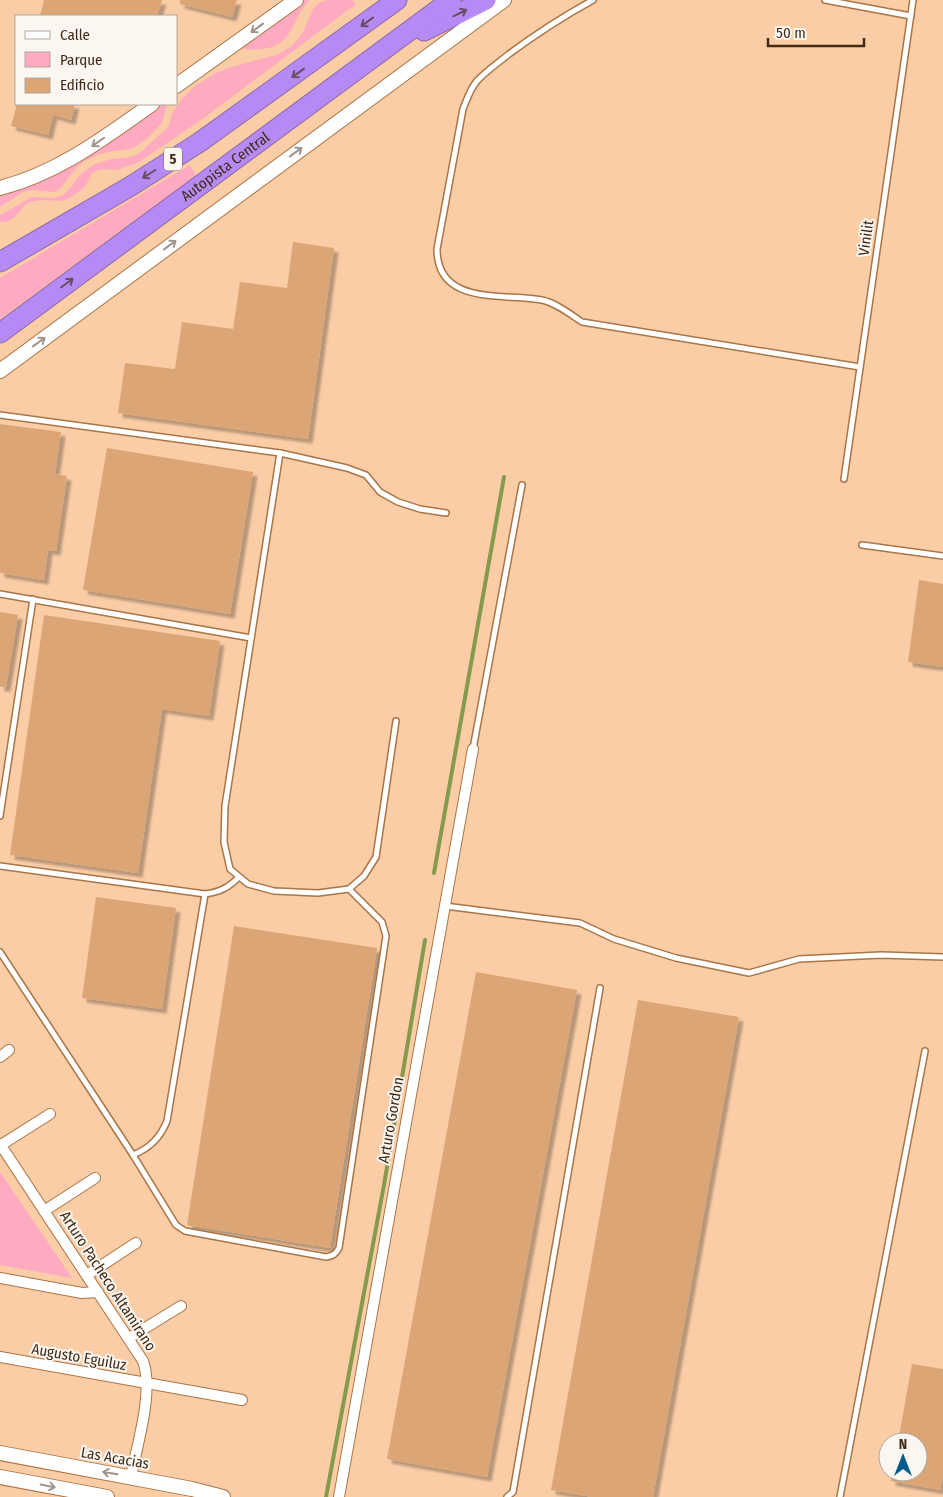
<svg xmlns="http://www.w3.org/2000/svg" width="943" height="1497" font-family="'Fira Sans Condensed',sans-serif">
  <defs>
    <filter id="shadow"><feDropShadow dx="4.5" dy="4.5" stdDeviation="1" flood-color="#0004"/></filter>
  </defs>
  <rect width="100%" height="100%" fill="#facda6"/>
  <g fill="#feaac1">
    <path d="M 303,0 L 310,0 C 291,18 294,46 262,49 C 254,50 246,50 238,47 Z"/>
    <path d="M 327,0 L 352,0 L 356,4 L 201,120 L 139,162 L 118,170 L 100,169 L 92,173 L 85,187 L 71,197 L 62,201 L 41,200 L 30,202 L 25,205 L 14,218 L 6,222 L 0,222 L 0,215 L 32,197 L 54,198 L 63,195 L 72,186 L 77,178 L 83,172 L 95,164 L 112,159 L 131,157 L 140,153 L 168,127 L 172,114 L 181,100 L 195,86 L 214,74 L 231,67 L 276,55 L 292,46 L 303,32 L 313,9 L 320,2 Z"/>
    <path d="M 159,104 L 167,104 L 162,123 L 147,139 L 136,146 L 129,149 L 108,152 L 97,155 L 85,161 L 77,167 L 60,189 L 55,192 L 33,190 L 23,192 L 0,207 L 0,195 L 27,186 Z"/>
    <path d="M 190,165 L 196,176 L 0,319 L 0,278 Z"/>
    <path d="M 0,1172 L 72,1278 L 0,1265 Z"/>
  </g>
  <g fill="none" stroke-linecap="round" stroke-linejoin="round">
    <g stroke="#869a4e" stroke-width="4">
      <path d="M 434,873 L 504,477"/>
      <path d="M 326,1497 L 384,1185 L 425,940"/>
    </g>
  </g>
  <g fill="#dca575" filter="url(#shadow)">
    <path d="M 44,0 L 162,0 L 157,16 L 40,16 Z"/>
    <path d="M 180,0 L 237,0 L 232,17 L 180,4 Z"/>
    <path d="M 17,104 L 75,104 L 71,120 L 53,115 L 48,135 L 11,126 Z"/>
    <path d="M 293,242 L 334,248 L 308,439 L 118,413 L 125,363 L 175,369 L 182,322 L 233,329 L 240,282 L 287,288 Z"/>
    <path d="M 0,424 L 61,432 L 55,474 L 67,476 L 56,551 L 48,550 L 44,580 L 0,573 Z"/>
    <path d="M 107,448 L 253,472 L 230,614 L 83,590 Z"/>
    <path d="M 919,580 L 943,584 L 943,667 L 908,662 Z"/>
    <path d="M 0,612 L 18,615 L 6,687 L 0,687 Z"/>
    <path d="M 44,615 L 220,641 L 209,716 L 162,709 L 138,873 L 10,855 Z"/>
    <path d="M 96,897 L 176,908 L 162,1009 L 82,998 Z"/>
    <path d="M 234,926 L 377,948 L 330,1248 L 187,1225 Z"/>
    <path d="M 476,972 L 577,990 L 487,1477 L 387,1459 Z"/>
    <path d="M 638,1000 L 739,1017 L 653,1497 L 593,1497 L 551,1490 Z"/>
    <path d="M 912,1364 L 943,1369 L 943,1475 L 940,1490 L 891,1481 L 892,1472 L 918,1472 L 918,1442 L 898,1442 Z"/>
  </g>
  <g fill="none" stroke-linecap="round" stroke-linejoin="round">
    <defs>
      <g id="lane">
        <path d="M 593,0 C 564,16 536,34 509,54 C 498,63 486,71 477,81 C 470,89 467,99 463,109 L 437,249 C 437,306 503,293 542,300 C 556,303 570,314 582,322 L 860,367"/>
        <path d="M 825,0 L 911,16"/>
        <path d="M 0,415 L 280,453 L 347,468 L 366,475 L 380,492 L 398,502 L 420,509 L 446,513"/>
        <path d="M 280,453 L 225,806 L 224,842 L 230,869 L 248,884 L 274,891 L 318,893 L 349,889 L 364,876 L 376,857 L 396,721"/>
        <path d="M 844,479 L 913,0"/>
        <path d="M 862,545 L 943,556"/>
        <path d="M 0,594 L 251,638"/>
        <path d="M 473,749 L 522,485"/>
        <path d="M 0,816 L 33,599"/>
        <path d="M 0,866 L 205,894 C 220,892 228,888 239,877"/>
        <path d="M 445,906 L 580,923 L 614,939 L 676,958 L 749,973 L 799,959 L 881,955 L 943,957"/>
        <path d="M 0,952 L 133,1155 L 176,1225 L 185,1231 L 326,1257 C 333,1256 336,1254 339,1248 L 386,936 L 382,922 L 349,889"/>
        <path d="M 133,1155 C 150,1148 160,1138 167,1121 L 205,894"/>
        <path d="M 507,1497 L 513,1492 L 600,988"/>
        <path d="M 840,1497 L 925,1051"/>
      </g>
      <g id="street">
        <path d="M 0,1057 L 9,1050"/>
        <path d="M 0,1144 L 143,1361 C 154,1392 137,1444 131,1477"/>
        <path d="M 1,1145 L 50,1114"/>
        <path d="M 44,1211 L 95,1178"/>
        <path d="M 87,1275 L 136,1243"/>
        <path d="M 0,1278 L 82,1293 L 98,1292"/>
        <path d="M 129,1338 L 181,1306"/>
        <path d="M 0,1357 L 242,1400"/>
        <path d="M 339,1497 L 473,749"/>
      </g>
      <g id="secondary">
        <path d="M 176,86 L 296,0"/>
        <path d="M 0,188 C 58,173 104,138 152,104"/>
        <path d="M 0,371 L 504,0"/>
        <path d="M 0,1453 L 192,1489 L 223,1497"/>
        <path d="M 0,1477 L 107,1497"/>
      </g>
      <g id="highway">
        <path d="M 424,31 L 486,0"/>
        <path d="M 0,262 L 131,186 L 200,142 L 397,0"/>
        <path id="s1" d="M 0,333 L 451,0"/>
      </g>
    </defs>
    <use href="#lane" stroke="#a97546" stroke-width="8"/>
    <use href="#street" stroke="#a97546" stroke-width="12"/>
    <use href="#secondary" stroke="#a97546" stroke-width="16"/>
    <use href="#highway" stroke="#8d69a7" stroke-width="21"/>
    <use href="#lane" stroke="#fff" stroke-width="5"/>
    <use href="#street" stroke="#fff" stroke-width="10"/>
    <use href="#secondary" stroke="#fff" stroke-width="14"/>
    <use href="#highway" stroke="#b68af4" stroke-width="19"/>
  </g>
  <defs><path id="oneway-shaft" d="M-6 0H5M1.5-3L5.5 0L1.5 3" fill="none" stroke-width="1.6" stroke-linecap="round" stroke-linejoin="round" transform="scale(1.25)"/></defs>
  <g stroke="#6a4c64">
    <use href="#oneway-shaft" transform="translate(460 13) rotate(-26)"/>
    <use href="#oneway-shaft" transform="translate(367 22) rotate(144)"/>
    <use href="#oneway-shaft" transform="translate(298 73) rotate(144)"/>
    <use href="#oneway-shaft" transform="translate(149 174) rotate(148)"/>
    <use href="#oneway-shaft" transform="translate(67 283) rotate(-37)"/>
  </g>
  <g stroke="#a0958b">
    <use href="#oneway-shaft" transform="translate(257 28) rotate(144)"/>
    <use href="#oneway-shaft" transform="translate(98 142) rotate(145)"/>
    <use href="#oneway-shaft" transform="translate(296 152) rotate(-36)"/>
    <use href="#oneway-shaft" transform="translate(170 245) rotate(-36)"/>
    <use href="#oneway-shaft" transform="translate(39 342) rotate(-36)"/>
    <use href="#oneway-shaft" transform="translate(110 1473) rotate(-170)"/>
    <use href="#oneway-shaft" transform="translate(48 1486) rotate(11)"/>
  </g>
  <g text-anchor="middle" stroke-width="4" stroke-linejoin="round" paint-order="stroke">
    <rect fill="#fcf6f1" stroke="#796858" stroke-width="1" x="164" y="147.5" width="18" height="23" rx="4"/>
    <g font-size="14" font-weight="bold" fill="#412b17">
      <text x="173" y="164">5</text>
    </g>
    <g font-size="15" fill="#412b17" stroke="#fcf6f1">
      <text dy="5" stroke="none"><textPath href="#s1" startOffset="280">Autopista Central</textPath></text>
      <text transform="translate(866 238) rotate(-82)" y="5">Vinilit</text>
      <text transform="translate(391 1120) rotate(-80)" y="5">Arturo Gordon</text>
      <text transform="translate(108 1281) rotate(57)" y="5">Arturo Pacheco Altamirano</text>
      <text transform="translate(79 1357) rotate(10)" y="5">Augusto Eguiluz</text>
      <text transform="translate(115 1458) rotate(10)" y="5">Las Acacias</text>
    </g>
  </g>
  <rect x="15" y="15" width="162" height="90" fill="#fcf6f1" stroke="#b1a59a"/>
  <rect x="25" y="31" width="25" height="8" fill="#ffffff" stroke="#b1a59a"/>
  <text x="60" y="40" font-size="15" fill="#412b17">Calle</text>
  <rect x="25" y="52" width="25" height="15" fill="#feaac1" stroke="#b1a59a"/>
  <text x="60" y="65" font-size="15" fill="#412b17">Parque</text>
  <rect x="25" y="78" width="25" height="15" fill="#dca575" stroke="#b1a59a"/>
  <text x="60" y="90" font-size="15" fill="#412b17">Edificio</text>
  <g transform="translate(903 1457)"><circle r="24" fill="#fcf6f1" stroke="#b1a59a"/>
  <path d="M0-4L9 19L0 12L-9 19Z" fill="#005c8d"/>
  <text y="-8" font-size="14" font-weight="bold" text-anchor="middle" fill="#412b17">N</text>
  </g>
  <path d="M768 38v8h96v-8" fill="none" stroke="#412b17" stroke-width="2.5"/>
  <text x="776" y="38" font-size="15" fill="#412b17" stroke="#fcf6f1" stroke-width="4" paint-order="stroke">50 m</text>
</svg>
